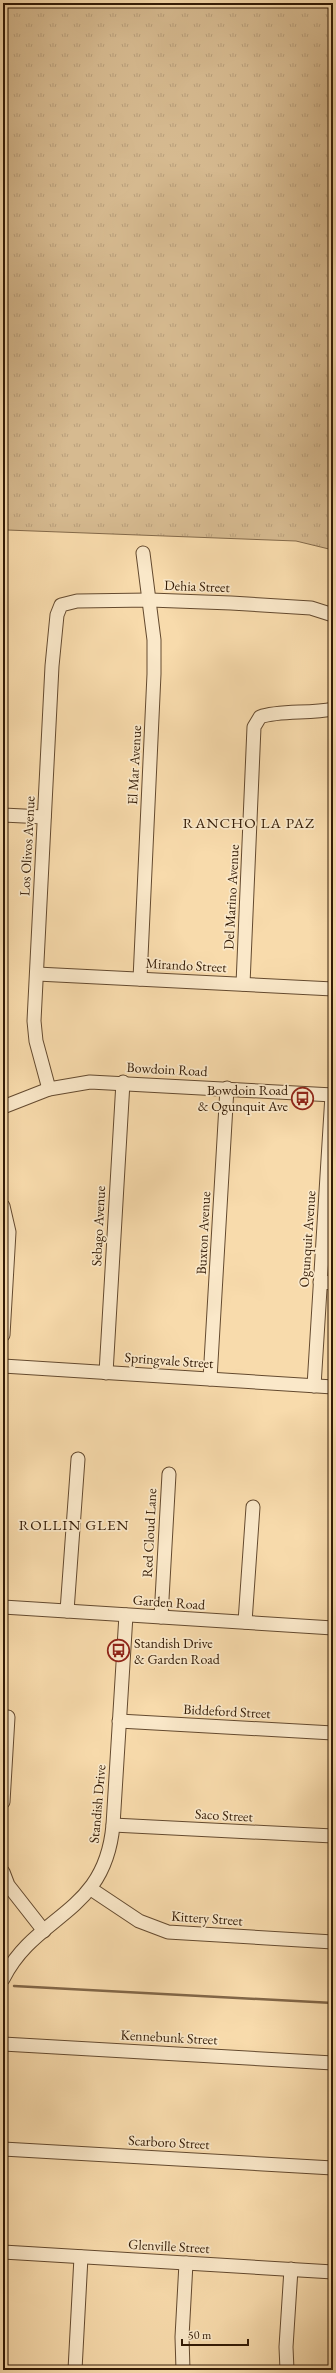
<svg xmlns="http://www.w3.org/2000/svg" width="336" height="2373" font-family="'EB Garamond',serif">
  <defs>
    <pattern id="grass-tufts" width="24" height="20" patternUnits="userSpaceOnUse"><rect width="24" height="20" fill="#d6ba90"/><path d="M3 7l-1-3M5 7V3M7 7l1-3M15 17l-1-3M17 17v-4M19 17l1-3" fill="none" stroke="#b89f7b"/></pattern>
  </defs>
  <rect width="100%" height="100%" fill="#f8dbac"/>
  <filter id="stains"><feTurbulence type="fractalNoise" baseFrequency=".005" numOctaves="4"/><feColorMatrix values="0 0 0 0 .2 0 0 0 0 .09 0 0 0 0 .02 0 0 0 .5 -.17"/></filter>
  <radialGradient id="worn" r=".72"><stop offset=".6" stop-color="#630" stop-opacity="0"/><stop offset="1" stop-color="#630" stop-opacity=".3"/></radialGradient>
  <path fill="url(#grass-tufts)" stroke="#846a4a" d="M 3,3 L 333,3 L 333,550 L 296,541 L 7,530 L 3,612 Z"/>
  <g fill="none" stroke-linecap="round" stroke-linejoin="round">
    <path stroke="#816647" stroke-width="2.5" d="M 14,1986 L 333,2003"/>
    <defs>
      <g id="minor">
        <path d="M 3,815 L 44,817"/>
        <path d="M 37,974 L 333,989"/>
        <path d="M 140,979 L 154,674 L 154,640 L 143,553"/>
        <path d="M 243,984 L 254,727 L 260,717 C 279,710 310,714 333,709"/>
        <path d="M 49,1089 L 36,1041 L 34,1021 L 52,666 L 57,615 L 61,605 L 77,601 L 150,600 L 231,603 L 311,608 L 333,615"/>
        <path d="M 3,1107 L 49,1089 L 90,1082 L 333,1095"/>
        <path d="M 3,1206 L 9,1232 L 3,1335"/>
        <path d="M 320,1282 L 333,1283"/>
        <path d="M 3,1366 L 333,1387"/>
        <path d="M 106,1373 L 123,1082"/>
        <path d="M 210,1379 L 227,1088"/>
        <path d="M 314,1386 L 332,1095"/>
        <path d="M 3,1607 L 333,1628"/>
        <path d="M 67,1611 L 78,1459"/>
        <path d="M 161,1617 L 169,1474"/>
        <path d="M 245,1622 L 253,1507"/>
        <path d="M 119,1721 L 333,1733"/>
        <path d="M 3,1802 L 8,1717"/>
        <path d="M 113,1825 L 333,1836"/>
        <path d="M 3,1872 L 8,1885 L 44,1931"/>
        <path d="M 91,1889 L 139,1921 L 168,1932 L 333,1942"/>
        <path d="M 3,1979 C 36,1913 105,1915 113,1825 L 126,1615"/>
        <path d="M 3,2044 L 333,2063"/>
        <path d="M 3,2149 L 333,2168"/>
        <path d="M 3,2252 L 333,2272"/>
        <path d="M 75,2370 L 81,2257"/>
        <path d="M 183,2370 L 182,2337 L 186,2263"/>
        <path d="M 287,2370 L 286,2347 L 291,2269"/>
      </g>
    </defs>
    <use href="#minor" stroke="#644a2f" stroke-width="15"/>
    <use href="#minor" stroke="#fae8c9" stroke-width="13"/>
  </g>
  <defs>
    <symbol id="bus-ring" viewBox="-11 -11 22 22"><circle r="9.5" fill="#fae8c9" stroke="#8f2418" stroke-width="1.5"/><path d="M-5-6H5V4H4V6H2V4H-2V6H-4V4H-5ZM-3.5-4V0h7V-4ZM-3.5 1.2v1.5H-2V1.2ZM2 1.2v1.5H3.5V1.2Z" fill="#8f2418"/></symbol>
  </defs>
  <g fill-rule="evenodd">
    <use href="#bus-ring" x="290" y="1086" width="25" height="25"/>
    <use href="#bus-ring" x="106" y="1638" width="25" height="25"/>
  </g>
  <g text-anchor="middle" stroke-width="3.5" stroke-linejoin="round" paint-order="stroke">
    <g font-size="14" fill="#321a05" stroke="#fae8c9">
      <text transform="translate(197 586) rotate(2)" y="5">Dehia Street</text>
      <text transform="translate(134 765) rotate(-87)" y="5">El Mar Avenue</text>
      <text transform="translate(27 846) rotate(-87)" y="5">Los Olivos Avenue</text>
      <text transform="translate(231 897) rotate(-87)" y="5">Del Marino Avenue</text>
      <text transform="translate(186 965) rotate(3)" y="5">Mirando Street</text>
      <text transform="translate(167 1069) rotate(3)" y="5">Bowdoin Road</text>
      <text transform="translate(98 1226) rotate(-87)" y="5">Sebago Avenue</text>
      <text transform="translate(203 1233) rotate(-87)" y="5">Buxton Avenue</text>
      <text transform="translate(307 1239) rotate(-86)" y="5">Ogunquit Avenue</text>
      <text transform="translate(169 1360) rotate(4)" y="5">Springvale Street</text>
      <text transform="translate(149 1533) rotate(-87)" y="5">Red Cloud Lane</text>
      <text transform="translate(169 1602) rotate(4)" y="5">Garden Road</text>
      <text transform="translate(227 1711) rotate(3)" y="5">Biddeford Street</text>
      <text transform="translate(97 1804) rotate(-85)" y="5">Standish Drive</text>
      <text transform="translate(224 1815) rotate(3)" y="5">Saco Street</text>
      <text transform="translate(207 1918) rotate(4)" y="5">Kittery Street</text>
      <text transform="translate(169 2037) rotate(3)" y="5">Kennebunk Street</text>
      <text transform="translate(169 2142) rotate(3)" y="5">Scarboro Street</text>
      <text transform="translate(169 2246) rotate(3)" y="5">Glenville Street</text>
    </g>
    <g font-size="14" fill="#321a05" stroke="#fae8c9" text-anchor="end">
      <text x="288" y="1095">Bowdoin Road<tspan x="288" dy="16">&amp; Ogunquit Ave</tspan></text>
      <text x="134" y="1648" text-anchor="start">Standish Drive<tspan x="134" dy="16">&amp; Garden Road</tspan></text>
    </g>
    <g font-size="15" letter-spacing="1" fill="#321a05" stroke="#fae8c9">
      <text x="249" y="828">RANCHO LA PAZ</text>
      <text x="74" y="1530">ROLLIN GLEN</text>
    </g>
  </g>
  <rect width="336" height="2373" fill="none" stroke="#f8dbac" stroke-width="16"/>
  <rect x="4" y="4" width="328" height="2365" fill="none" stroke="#321a05" stroke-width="2"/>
  <rect x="8" y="8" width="320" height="2357" fill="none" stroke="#321a05"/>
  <path d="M182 2339v6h66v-6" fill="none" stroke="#321a05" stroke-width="2"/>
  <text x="188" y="2339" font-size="12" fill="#321a05" stroke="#fae8c9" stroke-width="3" paint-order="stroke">50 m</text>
  <rect width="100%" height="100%" filter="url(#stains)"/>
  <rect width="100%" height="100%" fill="url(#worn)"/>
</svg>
